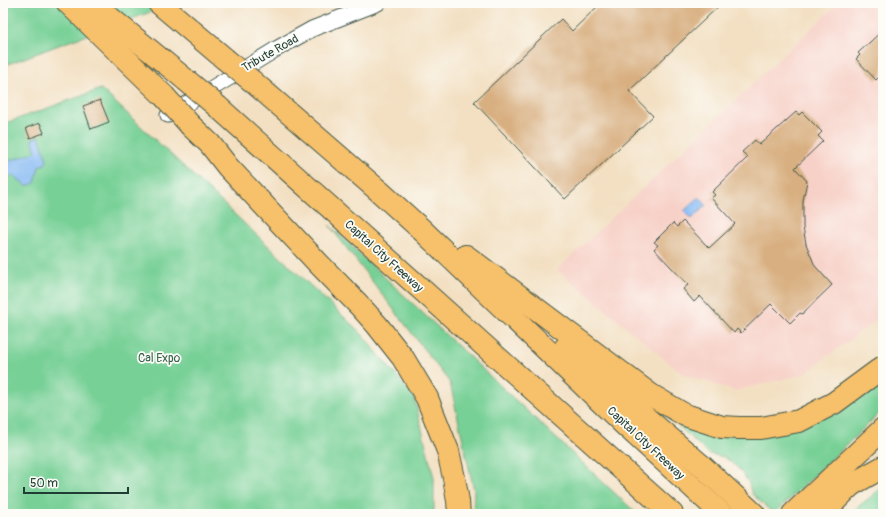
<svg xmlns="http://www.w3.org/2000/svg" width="886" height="517" font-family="Pangolin,sans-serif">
  <rect width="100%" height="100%" fill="#fdfcf7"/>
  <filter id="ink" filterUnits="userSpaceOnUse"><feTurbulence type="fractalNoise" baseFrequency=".025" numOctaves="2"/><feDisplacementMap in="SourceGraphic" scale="8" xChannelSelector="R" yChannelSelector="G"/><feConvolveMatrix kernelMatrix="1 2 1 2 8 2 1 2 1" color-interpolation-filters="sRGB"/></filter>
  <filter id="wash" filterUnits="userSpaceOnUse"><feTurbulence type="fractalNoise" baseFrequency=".012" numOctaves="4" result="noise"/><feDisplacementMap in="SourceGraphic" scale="16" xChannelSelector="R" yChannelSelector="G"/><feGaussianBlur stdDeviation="0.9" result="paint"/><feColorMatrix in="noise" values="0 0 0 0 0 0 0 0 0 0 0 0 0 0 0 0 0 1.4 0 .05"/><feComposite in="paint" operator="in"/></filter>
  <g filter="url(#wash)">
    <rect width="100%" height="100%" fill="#f3e0c3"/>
    <path fill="#f7d1c8" d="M 838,3 L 883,3 L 883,315 L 804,374 L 734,391 L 683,374 L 557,270 Z"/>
    <g fill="#77d096" stroke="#4b8665">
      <path d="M 3,3 L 176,3 L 67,42 L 3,66 Z"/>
      <path d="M 101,89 L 360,332 L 414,397 L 434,478 L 434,514 L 3,514 L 3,124 Z"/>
      <path d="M 329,225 L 637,514 L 473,514 L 474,490 L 450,383 Z"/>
      <path d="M 883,378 L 883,410 L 774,514 L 752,494 L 748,481 L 738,468 L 724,457 L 709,454 L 655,405 L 732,436 Z"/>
      <path d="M 883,487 L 883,514 L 849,514 Z"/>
    </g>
    <g fill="#86baf4" stroke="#527c94">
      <path d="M 39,136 L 47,160 L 45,164 L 39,166 L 35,183 L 27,186 L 13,175 L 7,177 L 3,175 L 3,154 L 6,162 L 36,152 L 32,139 Z"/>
      <path d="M 699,197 L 706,205 L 692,219 L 684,211 Z"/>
    </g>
    <g id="blocks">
      <g fill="#d8af80">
        <path d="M 601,3 L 722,3 L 629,91 L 653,116 L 565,199 L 474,102 L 561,19 L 572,31 Z"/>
        <path d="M 883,30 L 883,73 L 876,80 L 856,59 L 860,55 L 858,53 Z"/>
        <path d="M 100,100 L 109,122 L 91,129 L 83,106 Z"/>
        <path d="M 796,112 L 799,115 L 802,112 L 822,132 L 818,136 L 823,141 L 795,168 L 807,181 L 803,201 L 803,227 L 806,244 L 815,266 L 832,285 L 802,314 L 800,313 L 790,323 L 771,304 L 741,333 L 737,329 L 734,333 L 700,296 L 694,302 L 683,289 L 688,285 L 654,249 L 658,245 L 654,242 L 673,223 L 677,227 L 683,221 L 709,248 L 735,224 L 711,198 L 715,195 L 712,192 L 748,157 L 742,152 L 755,140 L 759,145 Z"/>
        <path d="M 40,123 L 44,133 L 30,138 L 26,128 Z"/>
      </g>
    </g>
  </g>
  <g filter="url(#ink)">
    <use href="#blocks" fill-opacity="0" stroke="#3f5549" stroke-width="1"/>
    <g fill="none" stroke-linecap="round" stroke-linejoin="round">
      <defs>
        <path id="street" d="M 168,115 L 278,48 L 312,29 L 378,3"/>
        <g id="primary">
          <path d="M 793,514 L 883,429"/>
          <path d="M 822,514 L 851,485"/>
        </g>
        <g id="highway">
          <path d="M 68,3 L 164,96"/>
          <path d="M 92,3 L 186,80"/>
          <path d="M 159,3 L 225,59"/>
          <path d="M 252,81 L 379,191 L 422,230 L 627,427 L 722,514"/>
          <path d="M 218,107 L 672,514"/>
          <path d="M 191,126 L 210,144 L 228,167 L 318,263 L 359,305 L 377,325 L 403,358 L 427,398 L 448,451 L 454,478 L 458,501 L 459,514"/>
          <path d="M 466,256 L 651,395 L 685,415 L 722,427 L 739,428 L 761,428 L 799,421 L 834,403 L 883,367"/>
          <path d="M 565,348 L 702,466 L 754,514"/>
          <path d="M 851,485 L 883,467"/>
        </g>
      </defs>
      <use href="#street" stroke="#3f5549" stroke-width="17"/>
      <use href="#primary" stroke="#3f5549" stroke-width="24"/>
      <use href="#highway" stroke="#3f5549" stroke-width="24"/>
      <use href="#street" stroke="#fff" stroke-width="15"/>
      <use href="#primary" stroke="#f7c06b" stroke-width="22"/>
      <use href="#highway" stroke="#f7c06b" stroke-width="22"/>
      <defs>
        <g id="highway-bridge">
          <path d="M 225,59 L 252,81"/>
          <path d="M 186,80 L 218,107"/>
          <path d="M 164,96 L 191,126"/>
        </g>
      </defs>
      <use href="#highway-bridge" stroke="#3f5549" stroke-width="24" stroke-linecap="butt"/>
      <use href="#highway-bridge" stroke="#f7c06b" stroke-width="22"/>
    </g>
  </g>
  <g text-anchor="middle" stroke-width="3.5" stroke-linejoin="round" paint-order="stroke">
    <g font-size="12" fill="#1f3d34" stroke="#fdfcf7">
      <text transform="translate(270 53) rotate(-30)" y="4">Tribute Road</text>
      <text transform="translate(384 256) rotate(42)" y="4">Capital City Freeway</text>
      <text transform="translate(646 443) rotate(43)" y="4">Capital City Freeway</text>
    </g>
    <g font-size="12" fill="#35624c" stroke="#fdfcf7">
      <text x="159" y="362">Cal Expo</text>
    </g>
  </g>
  <rect width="886" height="517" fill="none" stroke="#fdfcf7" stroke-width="16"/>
  <path d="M24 487v6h104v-6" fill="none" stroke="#1f3d34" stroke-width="2"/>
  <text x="30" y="487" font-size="12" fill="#1f3d34" stroke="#fdfcf7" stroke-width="3" paint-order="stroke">50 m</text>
</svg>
